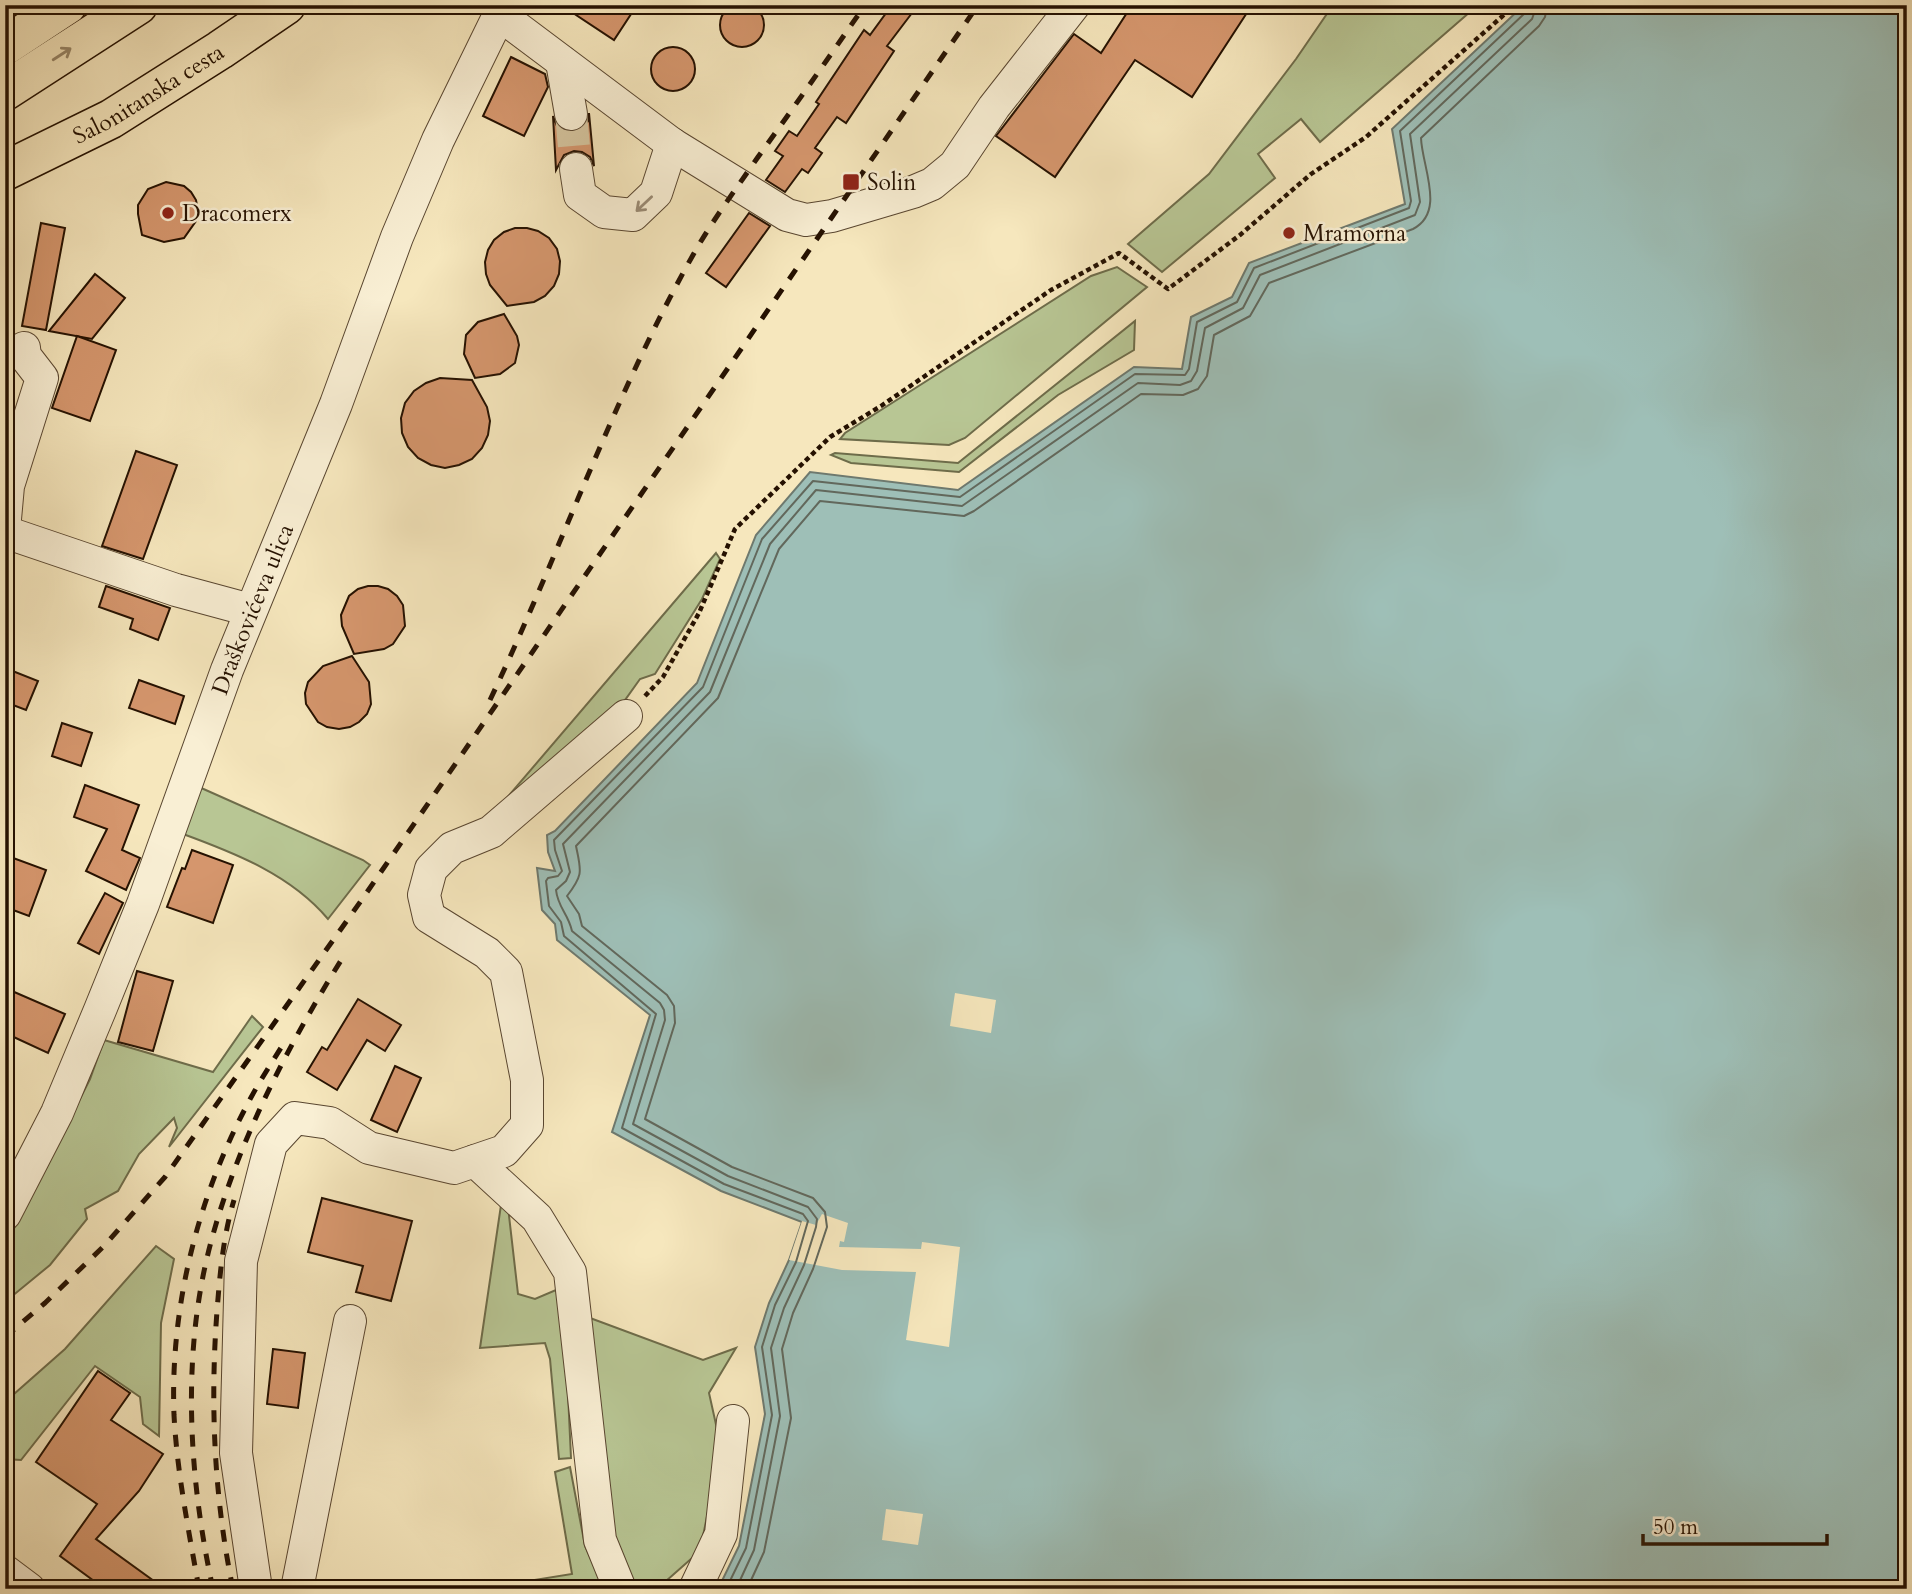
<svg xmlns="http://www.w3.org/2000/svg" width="1912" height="1594" font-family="Cardo,serif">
  <rect width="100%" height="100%" fill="#f6e7bd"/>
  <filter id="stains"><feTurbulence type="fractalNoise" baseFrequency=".00286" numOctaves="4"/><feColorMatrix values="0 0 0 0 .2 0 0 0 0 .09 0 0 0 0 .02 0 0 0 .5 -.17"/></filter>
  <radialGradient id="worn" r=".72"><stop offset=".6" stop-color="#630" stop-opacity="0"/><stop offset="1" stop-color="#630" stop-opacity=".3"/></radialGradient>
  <g fill="#b8c694" stroke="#6e6c4a" stroke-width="2">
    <path d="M 1333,5 L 1478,5 L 1320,142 L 1301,119 L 1258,154 L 1275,178 L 1162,272 L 1128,244 L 1209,174 L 1296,59 Z"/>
    <path d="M 1117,267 L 1147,287 L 965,438 L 949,445 L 840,439 L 845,433 L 1091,276 Z"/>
    <path d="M 1135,321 L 1134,350 L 1058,395 L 959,472 L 851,463 L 831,455 L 835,453 L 958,463 Z"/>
    <path d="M 716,553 L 720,559 L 702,599 L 655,674 L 640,679 L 625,700 L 597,731 L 488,820 Z"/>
    <path d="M 199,787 L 363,860 L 370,865 L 328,919 C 291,875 235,853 183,834 Z"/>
    <path d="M 252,1016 L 263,1027 L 169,1147 L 177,1128 L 174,1118 L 139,1154 L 118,1191 L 85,1209 L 87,1219 L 50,1265 L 5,1302 L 5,1246 L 90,1079 L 104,1040 L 213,1072 Z"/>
    <path d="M 501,1205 L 508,1207 L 518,1294 L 535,1299 L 563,1287 L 571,1458 L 559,1459 L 550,1359 L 545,1343 L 480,1348 Z"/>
    <path d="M 156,1246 L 174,1259 L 161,1323 L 159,1436 L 143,1424 L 140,1397 L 95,1366 L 21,1460 L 5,1459 L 5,1402 L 65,1349 Z"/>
    <path d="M 582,1315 L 703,1360 L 736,1348 L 709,1393 L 721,1447 L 700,1551 L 657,1589 L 635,1589 L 606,1539 Z"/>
    <path d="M 570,1467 L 585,1546 L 605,1589 L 479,1589 L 572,1574 L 555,1472 Z"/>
  </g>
  <path fill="#9ebfb7" stroke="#6e796e" stroke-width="2" d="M 1524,5 L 1907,5 L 1907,1589 L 718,1589 L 739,1546 L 765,1414 L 755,1347 L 769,1303 L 789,1260 L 802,1222 L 721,1191 L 612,1132 L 650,1015 L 557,940 L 555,924 L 542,910 L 537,868 L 555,871 L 548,852 L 547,835 L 555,831 L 697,683 L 756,535 L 810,472 L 958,490 L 1134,367 L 1182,369 L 1191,317 L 1232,297 L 1249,263 L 1405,204 L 1392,129 Z"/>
  <g fill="#f6e7bd">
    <path d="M 955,993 L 996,1000 L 991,1033 L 950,1026 Z"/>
    <path d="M 822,1214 L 848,1223 L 844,1242 L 840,1241 L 839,1247 L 921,1249 L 922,1242 L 960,1247 L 949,1347 L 906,1340 L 916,1272 L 842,1270 L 789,1260 L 802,1221 L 816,1225 Z"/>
    <path d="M 886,1509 L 923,1514 L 918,1545 L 882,1540 Z"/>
  </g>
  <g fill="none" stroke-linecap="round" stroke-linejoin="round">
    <g stroke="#62685c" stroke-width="2">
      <path d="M 726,1589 L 746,1548 L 772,1415 L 762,1347 L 775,1305 L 796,1262 L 808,1221 L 803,1214 L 724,1184 L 622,1128 L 656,1014 L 564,936 L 561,922 L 549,906 L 546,881 L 548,878 L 558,876 L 562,871 L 555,850 L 554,840 L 703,687 L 762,539 L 813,481 L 960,497 L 1135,374 L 1185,375 L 1189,369 L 1197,322 L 1237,302 L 1254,268 L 1409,208 L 1411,201 L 1400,131 L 1525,13 L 1528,5"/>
      <path d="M 736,1589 L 754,1550 L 780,1416 L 771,1348 L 784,1308 L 804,1265 L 816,1227 L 817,1219 L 808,1207 L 728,1176 L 633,1124 L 665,1020 L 664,1010 L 660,1003 L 572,931 C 568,913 558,908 556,890 L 566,881 L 570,872 L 563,844 L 710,692 L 770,544 L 816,490 L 962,506 L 1138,383 L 1180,385 L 1191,381 L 1197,371 L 1205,328 L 1243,308 L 1260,275 L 1415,215 L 1420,202 L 1410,134 L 1532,19 L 1537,5"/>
      <path d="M 747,1589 L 764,1552 L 791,1418 L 782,1349 L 793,1313 L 813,1269 L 827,1227 L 825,1212 L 813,1198 L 732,1167 L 645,1119 L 675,1023 L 674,1006 L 667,995 L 582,926 L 579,914 L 567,896 C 584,874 581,871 576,846 L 718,698 L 779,549 L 820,501 L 964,516 L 974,511 L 1141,394 L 1183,395 L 1198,389 L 1207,376 L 1214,335 L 1250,316 L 1269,283 L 1413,229 C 1446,212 1422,167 1421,138 L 1539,26 L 1545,17 L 1547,5"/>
    </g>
  </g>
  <g fill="#d5966d" stroke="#251101" stroke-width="2">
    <circle cx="742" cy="25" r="22"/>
    <path d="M 561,5 L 637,5 L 614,40 Z"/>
    <path d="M 892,5 L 902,5 L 912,13 L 887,46 L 894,51 L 846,123 L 837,117 L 815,148 L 822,153 L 808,173 L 802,169 L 785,192 L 766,180 L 783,156 L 775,151 L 789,131 L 797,136 L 819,104 L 816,102 L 864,30 L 870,35 Z"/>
    <path d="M 1132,5 L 1252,5 L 1192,97 L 1135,60 L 1055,177 L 996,136 L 1074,34 L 1101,53 Z"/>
    <circle cx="673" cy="69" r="22"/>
    <path d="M 511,57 L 545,74 L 548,87 L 524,136 L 483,116 Z"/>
    <path d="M 589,113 L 594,166 L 590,157 L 582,152 L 574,151 L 564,155 L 556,170 L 553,116 L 557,126 L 564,131 L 573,132 L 583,128 L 588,121 Z"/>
    <path d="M 166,182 L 184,186 L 191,192 L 196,200 L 198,211 L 196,221 L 184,238 L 164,242 L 142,235 L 138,214 L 138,205 L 148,189 Z"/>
    <path d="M 749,213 L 770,226 L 726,287 L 706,273 Z"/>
    <path d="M 41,223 L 65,228 L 46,330 L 22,326 Z"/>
    <path d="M 515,228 L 527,228 L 538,231 L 549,238 L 557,249 L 560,261 L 559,274 L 554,286 L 545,296 L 534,302 L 507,306 L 490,285 L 486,274 L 485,262 L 488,250 L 494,240 L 504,232 Z"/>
    <path d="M 95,274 L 125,298 L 92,339 L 49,331 Z"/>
    <path d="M 504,314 L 517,336 L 519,345 L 515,363 L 500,374 L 475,378 L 464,354 L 466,335 L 478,322 Z"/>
    <path d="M 77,336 L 116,350 L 90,421 L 52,408 Z"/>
    <path d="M 440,378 L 472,380 L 487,407 L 490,421 L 488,435 L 482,448 L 472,459 L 459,465 L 445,468 L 431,465 L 418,458 L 408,447 L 402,433 L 401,418 L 405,403 L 414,391 L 426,383 Z"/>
    <path d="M 136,451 L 177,465 L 143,559 L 102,546 Z"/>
    <path d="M 106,586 L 170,608 L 158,640 L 130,629 L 133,619 L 99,607 Z"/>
    <path d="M 368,586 L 378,586 L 388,589 L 397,596 L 403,605 L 405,626 L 393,644 L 384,649 L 354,654 L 342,626 L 341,615 L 349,596 L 358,589 Z"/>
    <path d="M 352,656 L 369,682 L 371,704 L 367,714 L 359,722 L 350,727 L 339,729 L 327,727 L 318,722 L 306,704 L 305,693 L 308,682 L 323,666 Z"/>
    <path d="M 5,668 L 38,681 L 26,710 L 5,702 Z"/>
    <path d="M 139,680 L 184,696 L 175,724 L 129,708 Z"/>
    <path d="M 62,723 L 92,733 L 81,766 L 52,756 Z"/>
    <path d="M 85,785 L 139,805 L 122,850 L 140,858 L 126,890 L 86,871 L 107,829 L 74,817 Z"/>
    <path d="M 192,850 L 233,865 L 213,923 L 167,907 L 182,868 L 185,869 Z"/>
    <path d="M 5,855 L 46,870 L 29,916 L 5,907 Z"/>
    <path d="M 105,893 L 123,903 L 99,954 L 78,943 Z"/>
    <path d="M 137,971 L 173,981 L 153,1051 L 118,1042 Z"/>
    <path d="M 5,988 L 65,1014 L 48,1053 L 5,1033 Z"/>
    <path d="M 358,999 L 401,1025 L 385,1051 L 367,1040 L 337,1090 L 307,1072 L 322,1047 L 327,1050 Z"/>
    <path d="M 395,1066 L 421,1078 L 397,1132 L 371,1120 Z"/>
    <path d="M 322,1198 L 412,1221 L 391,1301 L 356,1292 L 363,1266 L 308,1252 Z"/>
    <path d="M 273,1349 L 305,1353 L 298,1408 L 267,1404 Z"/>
    <path d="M 98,1371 L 130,1393 L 111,1420 L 163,1454 L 139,1491 L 96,1539 L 165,1589 L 105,1589 L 60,1556 L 97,1504 L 36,1462 Z"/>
  </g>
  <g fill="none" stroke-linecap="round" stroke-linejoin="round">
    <path stroke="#d7c7a1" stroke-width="32" stroke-dasharray="32 16" stroke-linecap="butt" d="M 571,114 L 576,169"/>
    <defs>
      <g id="minor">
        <path d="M 500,15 L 672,144 L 787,215 L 806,220 L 832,216 L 913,192 L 932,184 L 955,165 L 994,107 L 1074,5"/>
        <path d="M 562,62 L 571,114"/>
        <path d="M 576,169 L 580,195 L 604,212 L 633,215 L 656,193 L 672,144"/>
        <path d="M 5,519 L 8,486 L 42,378 L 25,356 L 24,348"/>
        <path d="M 5,532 L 176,590 L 250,610"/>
        <path d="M 475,1161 L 537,1218 L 570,1272 L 600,1540 L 620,1589"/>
        <path id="s1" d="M 5,1214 L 57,1113 L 100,1010 L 143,904 L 227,670 L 336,404 L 397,237 L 438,140 L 504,5"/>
        <path d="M 5,1571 L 29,1589"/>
        <path d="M 256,1589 L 236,1453 L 241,1261 L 271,1144 L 295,1118 L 330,1123 L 369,1148 L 454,1168 L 504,1151 L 527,1125 L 527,1080 L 506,972 L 487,953 L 429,917 L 424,895 L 431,869 L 452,848 L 491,832 L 626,716"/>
        <path d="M 297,1589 L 350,1321"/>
        <path d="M 695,1589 L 721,1534 L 733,1421"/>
      </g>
      <g id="major">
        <path id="s2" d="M 5,171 L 111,119 L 220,50 L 286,5"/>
      </g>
      <g id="highway">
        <path d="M 5,46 L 67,5"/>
        <path d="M 5,91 L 138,5"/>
      </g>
    </defs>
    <use href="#minor" stroke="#594630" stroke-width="34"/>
    <use href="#major" stroke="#251101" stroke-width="41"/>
    <use href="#highway" stroke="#251101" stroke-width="41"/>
    <path stroke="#251101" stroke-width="4.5" stroke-dasharray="5 3.5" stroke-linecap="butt" d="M 645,696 L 663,677 L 699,613 L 735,529 L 830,437 L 881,406 L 1051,290 L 1119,253 L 1168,289 L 1240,235 L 1311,174 L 1366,137 L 1515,5"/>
    <use href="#minor" stroke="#f9efd4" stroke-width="32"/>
    <use href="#major" stroke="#f6e7bd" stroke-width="38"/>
    <use href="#highway" stroke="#f6e7bd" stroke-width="38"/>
    <g stroke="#251101" stroke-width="5" stroke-dasharray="12 12" stroke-linecap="butt">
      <path d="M 490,700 C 560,553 613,397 693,255 C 712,221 736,189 758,157 C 794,107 830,56 865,5"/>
      <path d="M 5,1337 L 45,1303 L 104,1246 L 165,1177 L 363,898 L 978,5"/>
      <path d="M 199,1589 C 189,1532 177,1473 174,1415 C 170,1309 197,1200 246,1107 C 257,1085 271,1064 284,1043"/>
      <path d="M 213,1589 C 190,1484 182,1368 206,1262 C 231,1154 286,1048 345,954"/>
      <path d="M 233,1589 C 214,1498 210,1403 217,1311 C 220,1273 223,1237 234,1200"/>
    </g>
  </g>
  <defs><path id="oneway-shaft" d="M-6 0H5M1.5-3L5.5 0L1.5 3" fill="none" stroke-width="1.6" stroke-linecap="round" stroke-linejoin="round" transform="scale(1.75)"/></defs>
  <use stroke="#988768" href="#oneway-shaft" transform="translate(62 54) rotate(-33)"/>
  <use stroke="#9a8b75" href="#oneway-shaft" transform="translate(644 204) rotate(137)"/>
  <g fill="#8f2418" stroke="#f9efd4" stroke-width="2.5">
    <rect x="842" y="173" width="18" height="18" rx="3.5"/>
    <circle cx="168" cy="213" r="7"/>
    <circle cx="1289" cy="233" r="7"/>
  </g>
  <g text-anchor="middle" stroke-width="5" stroke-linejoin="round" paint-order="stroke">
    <g font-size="23" fill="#251101" stroke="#f9efd4">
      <text dy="8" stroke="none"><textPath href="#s2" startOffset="163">Salonitanska cesta</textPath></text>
      <text dy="8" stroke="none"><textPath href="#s1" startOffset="654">Draškovićeva ulica</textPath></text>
    </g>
    <g font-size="23" fill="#251101" stroke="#f9efd4" text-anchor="start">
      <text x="867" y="190">Solin</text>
      <text x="182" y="221">Dracomerx</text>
      <text x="1303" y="241">Mramorna</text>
    </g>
  </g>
  <rect width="1912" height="1594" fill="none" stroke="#f6e7bd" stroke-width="28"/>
  <rect x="7" y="7" width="1898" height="1580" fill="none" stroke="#251101" stroke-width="3.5"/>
  <rect x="14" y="14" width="1884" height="1566" fill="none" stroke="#251101" stroke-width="2"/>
  <path d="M1643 1534v10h184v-10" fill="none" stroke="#251101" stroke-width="3.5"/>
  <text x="1653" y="1534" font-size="21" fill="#251101" stroke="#f9efd4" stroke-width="5" paint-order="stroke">50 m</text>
  <rect width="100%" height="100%" filter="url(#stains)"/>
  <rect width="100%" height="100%" fill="url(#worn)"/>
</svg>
